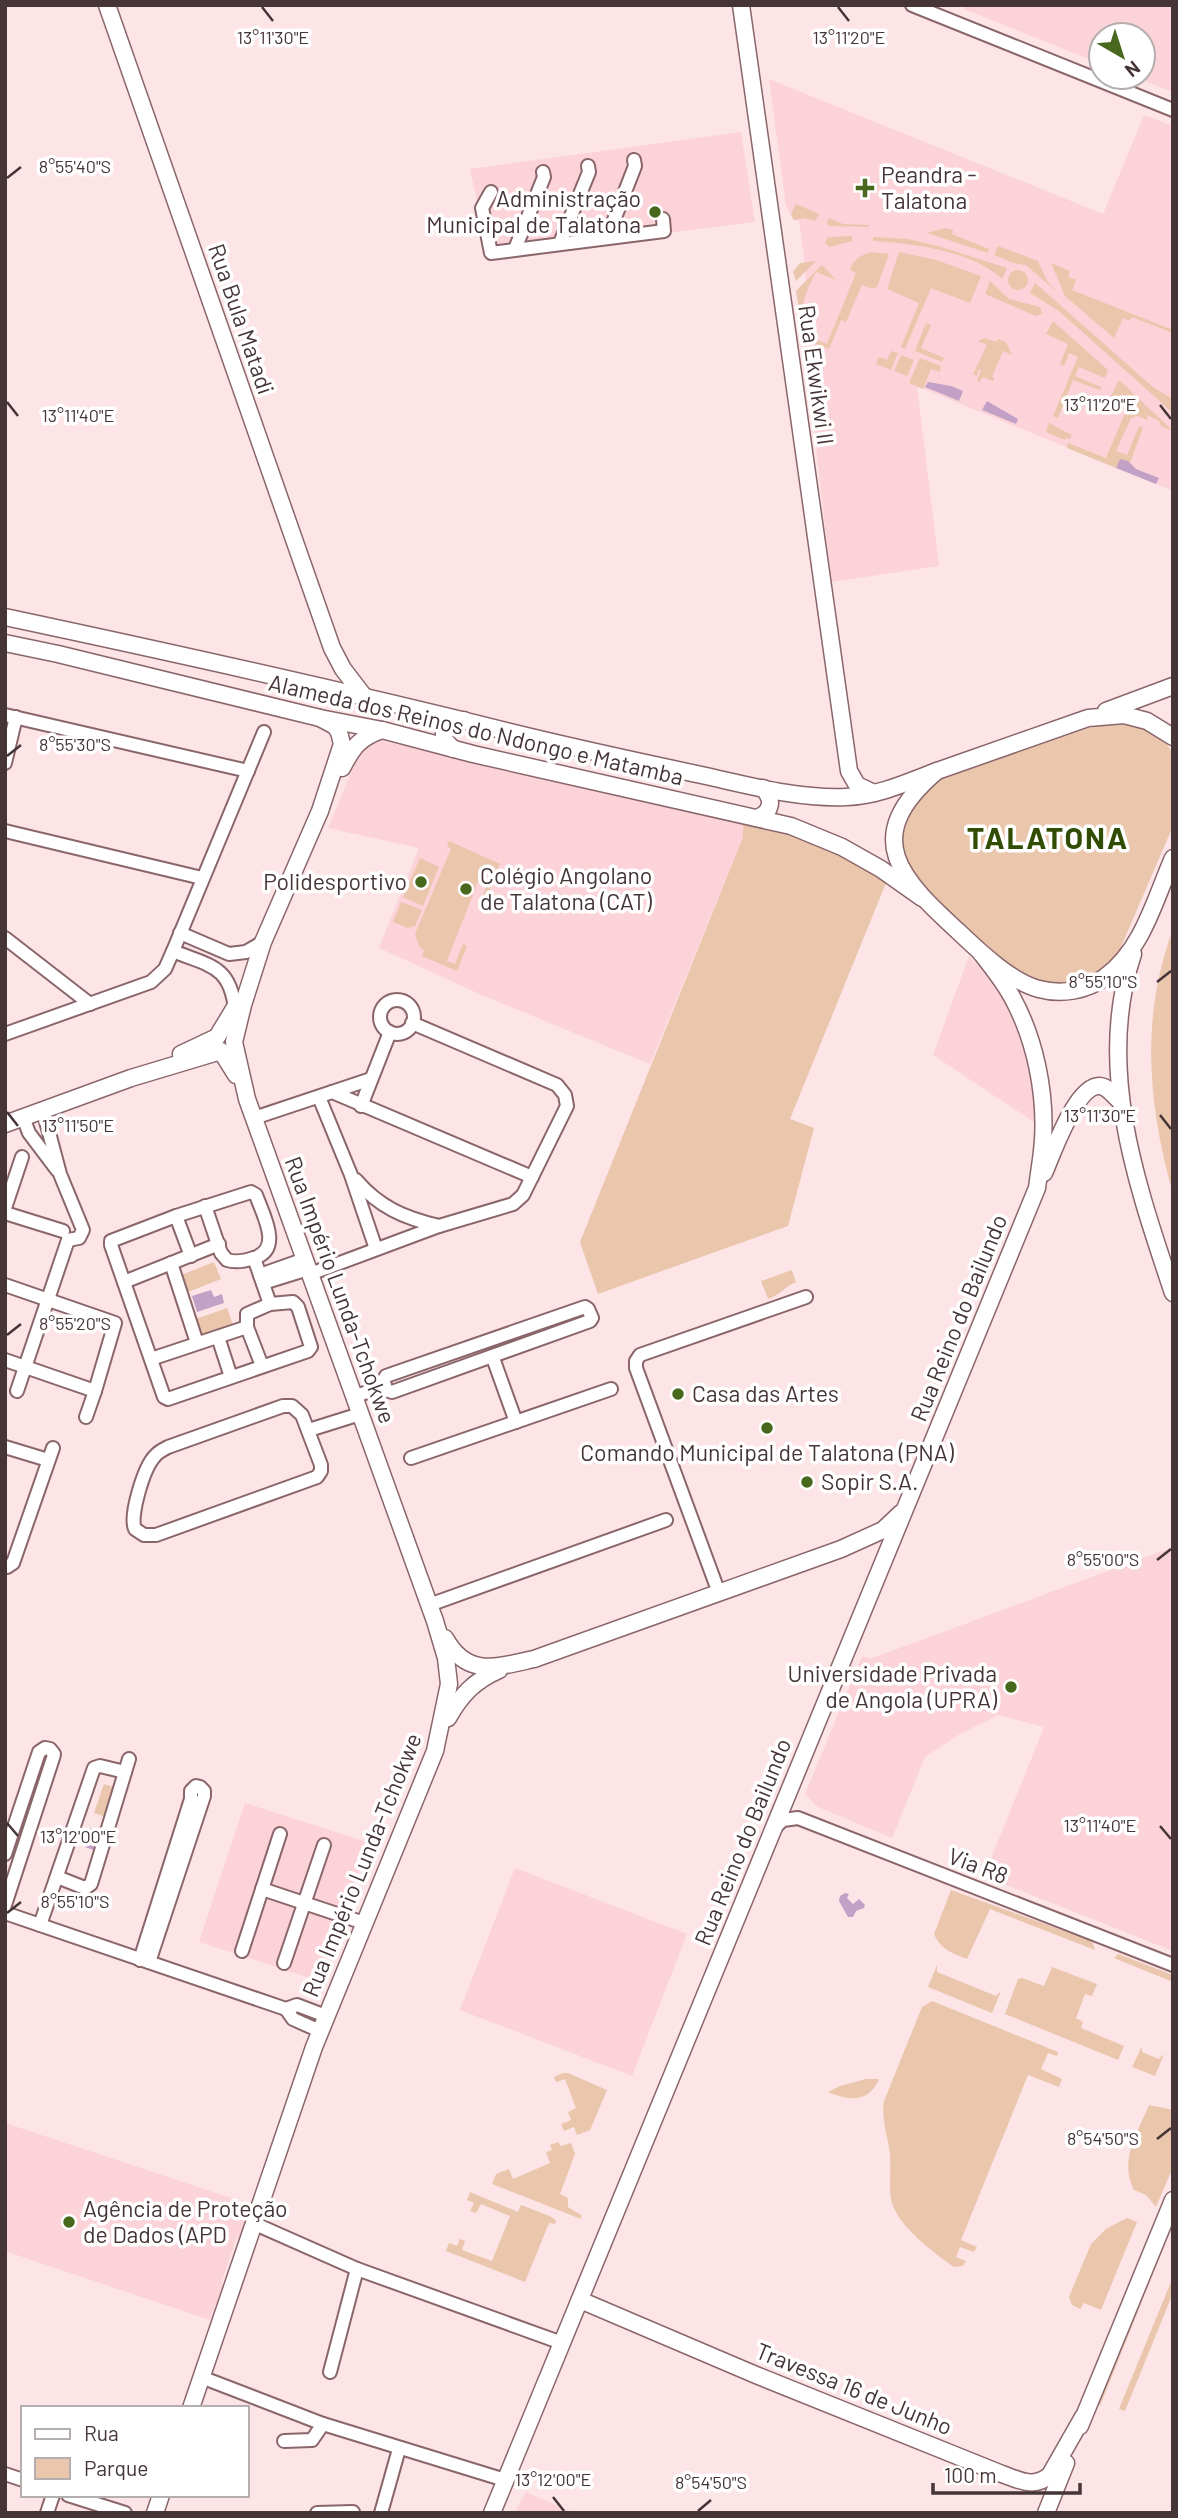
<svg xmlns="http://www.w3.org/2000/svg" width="1178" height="2518" font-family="Barlow,sans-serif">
  <rect width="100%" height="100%" fill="#fde4e7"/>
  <g fill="#fcd3d8">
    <path d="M 965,5 L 1173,5 L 1173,92 L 1134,77 L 1143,77 L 1143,35 L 1101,35 L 1101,64 L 964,9 Z"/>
    <path d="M 769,79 L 1103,214 L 1144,115 L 1173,126 L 1173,491 L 917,386 L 939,566 L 831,582 L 805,348 L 796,291 L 806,280 L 804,258 L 799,220 L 794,220 L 786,206 Z"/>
    <path d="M 741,132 L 755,222 L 489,255 L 470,169 Z"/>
    <path d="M 381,741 L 572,783 L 629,799 L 743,825 L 743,837 L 650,1064 L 484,996 L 379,948 L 419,848 L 328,828 L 359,754 L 369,745 Z"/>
    <path d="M 969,956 L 984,971 L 1002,996 L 1024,1039 L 1031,1075 L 1037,1124 L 933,1055 Z"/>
    <path d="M 1173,1547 L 1173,1951 L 984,1876 L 1044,1727 L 998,1715 L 960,1734 L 925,1757 L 892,1838 L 818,1807 L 805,1794 L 862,1656 L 870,1659 Z"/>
    <path d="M 245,1803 L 370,1843 L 316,1980 L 199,1942 Z"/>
    <path d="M 515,1868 L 687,1934 L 632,2076 L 460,2010 Z"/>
    <path d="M 5,2123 L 234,2199 L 231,2209 L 242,2214 L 246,2224 L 245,2230 L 236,2239 L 222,2281 L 223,2293 L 216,2304 L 210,2320 L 5,2251 Z"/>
    <path d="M 526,2492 L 575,2513 L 515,2513 Z"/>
  </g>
  <g fill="#eac6ac">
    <path d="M 796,204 L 819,214 L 815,221 L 804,218 L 794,220 L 791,214 Z"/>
    <path d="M 829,218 L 843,224 L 869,225 L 869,227 L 829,226 L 827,223 Z"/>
    <path d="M 946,228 L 953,230 L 952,234 L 989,249 L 988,253 L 927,233 Z"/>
    <path d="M 852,236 L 852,241 L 830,247 L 825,243 L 828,237 Z"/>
    <path d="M 873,237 L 908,239 L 938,246 L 1007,268 L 1002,279 C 973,251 912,243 873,241 Z"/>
    <path d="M 998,246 L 1038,261 L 1047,281 L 1057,292 L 1026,265 L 1013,263 L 994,255 Z"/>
    <path d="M 871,252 L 889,254 L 877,287 L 872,289 L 862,285 L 846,322 L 841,320 L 829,349 L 811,342 L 812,338 L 827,344 L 856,273 L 850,270 C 854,258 860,256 871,252 Z"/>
    <path d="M 899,252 L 936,260 L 981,276 L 970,303 L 931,288 L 905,349 L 901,347 L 919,303 L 887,289 Z"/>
    <path d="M 816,261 L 796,281 L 793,272 L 800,263 Z"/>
    <path d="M 1051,263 L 1070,271 L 1068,277 L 1076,280 L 1072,290 L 1173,330 L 1173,333 L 1132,317 L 1130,321 L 1123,318 L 1114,338 L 1065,296 Z"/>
    <path d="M 822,265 L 836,280 L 816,272 C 809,286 801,300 803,317 L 812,321 L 804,339 L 796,291 Z"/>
    <circle cx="1018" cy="280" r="10"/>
    <path d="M 990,281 L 1009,299 L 1040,307 L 1042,314 L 1036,316 L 985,294 Z"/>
    <path d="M 1035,283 L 1154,388 L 1173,399 L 1173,413 L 1059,311 L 1030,293 Z"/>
    <path d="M 1053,321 L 1108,370 L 1105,378 L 1079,367 L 1075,376 L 1101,387 L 1100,390 L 1073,380 L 1058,418 L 1053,416 L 1078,357 L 1069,353 L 1064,366 L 1060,364 L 1068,344 L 1046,334 Z"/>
    <path d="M 926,323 L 931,325 L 921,348 L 944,358 L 942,362 L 915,351 Z"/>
    <path d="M 985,338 L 996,342 L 998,339 L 1006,342 L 1012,355 L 1003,351 L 992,377 L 994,378 L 993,381 L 982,377 L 980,382 L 977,381 L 981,370 L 979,369 L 977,376 L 973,374 L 987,345 L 978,341 Z"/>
    <path d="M 891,351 L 898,353 L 891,370 L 876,364 L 879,357 L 887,360 Z"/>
    <path d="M 901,355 L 914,360 L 907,376 L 894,371 Z"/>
    <path d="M 920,358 L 941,366 L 940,372 L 931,369 L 923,389 L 909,383 Z"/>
    <path d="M 1119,380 L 1173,431 L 1161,426 L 1159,421 L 1147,415 L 1147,420 L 1138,416 L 1131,418 L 1116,451 L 1127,455 L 1139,426 L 1143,428 L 1130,463 L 1120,459 L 1116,468 L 1067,448 L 1068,443 L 1106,458 L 1126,411 L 1119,408 L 1122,401 L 1113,397 L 1111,401 L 1109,400 Z"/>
    <path d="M 1049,423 L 1072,435 L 1070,439 L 1066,438 L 1065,440 L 1046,432 Z"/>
    <path d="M 1125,721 L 1144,726 L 1160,735 L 1173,753 L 1173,826 L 1118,954 L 1104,970 L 1081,981 L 1059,984 L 1035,981 L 1013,968 L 913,880 L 901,852 L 901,827 L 915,801 L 939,778 L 1102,724 Z"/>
    <path d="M 746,820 L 807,837 L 888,878 L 790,1119 L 814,1128 L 788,1226 L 598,1294 L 580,1242 L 743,837 L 743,825 Z"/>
    <path d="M 449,841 L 500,864 L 487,897 L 483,895 L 491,875 L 486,873 L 488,869 L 484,867 L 482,871 L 447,961 L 455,964 L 463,944 L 467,946 L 457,971 L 422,956 L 424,951 L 419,946 L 415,934 L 451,849 L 447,846 Z"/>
    <path d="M 420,858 L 439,867 L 423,906 L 403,897 Z"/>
    <path d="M 401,902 L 422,910 L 415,926 L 408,928 L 393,922 Z"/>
    <path d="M 1173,929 L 1173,1194 C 1148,1105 1140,1018 1173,929 Z"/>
    <path d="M 214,1262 L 221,1279 L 188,1292 L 181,1275 Z"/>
    <path d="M 792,1270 L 796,1282 C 784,1287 780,1295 768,1299 L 761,1281 Z"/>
    <path d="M 227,1308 L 233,1325 L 202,1336 L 196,1319 Z"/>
    <path d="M 104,1784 L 119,1789 L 109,1818 L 94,1813 Z"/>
    <path d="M 951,1890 L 1092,1941 L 1095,1950 L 990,1909 L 967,1959 C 953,1954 940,1949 934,1934 Z"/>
    <path d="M 1118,1954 L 1173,1975 L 1173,1982 L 1114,1958 Z"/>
    <path d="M 937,1965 L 937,1972 L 996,1996 L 1001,1991 L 992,2013 L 928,1987 Z"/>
    <path d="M 1052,1967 L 1097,1984 L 1092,1996 L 1085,1994 L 1076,2018 L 1083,2022 L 1081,2028 L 1124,2046 L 1118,2060 L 1005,2014 L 1018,1979 L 1022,1978 L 1044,1986 Z"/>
    <path d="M 932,2001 L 1058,2052 L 1057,2056 L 1048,2053 L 1041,2069 L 1062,2079 L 1059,2087 L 1028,2075 L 961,2240 L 977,2247 L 974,2252 L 960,2247 L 956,2257 L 966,2261 L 963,2266 L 954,2267 C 934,2253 895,2224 891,2199 C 889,2185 891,2170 890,2155 C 888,2136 881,2120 884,2101 L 922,2007 Z"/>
    <path d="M 1142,2046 L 1142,2052 L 1159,2059 L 1164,2054 L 1155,2076 L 1132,2067 Z"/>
    <path d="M 563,2073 L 568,2073 L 607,2090 L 590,2130 L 577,2135 L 574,2127 L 564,2131 L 561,2124 L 571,2120 L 568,2112 L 576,2108 L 565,2079 L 556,2082 L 554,2077 Z"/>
    <path d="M 866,2079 L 879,2079 C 869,2103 849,2101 828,2092 L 840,2086 Z"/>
    <path d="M 1149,2105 L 1173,2110 L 1173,2167 L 1156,2207 L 1146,2195 L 1134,2190 C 1119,2160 1137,2134 1149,2105 Z"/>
    <path d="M 558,2142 L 561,2146 L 571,2143 L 575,2154 L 560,2194 L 568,2198 L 568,2207 L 581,2215 L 581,2219 L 492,2184 L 496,2174 L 509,2169 L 513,2179 L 550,2163 L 546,2152 L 552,2150 L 550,2145 Z"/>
    <path d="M 470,2192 L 518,2212 L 521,2205 L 552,2217 L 556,2221 L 555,2224 L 549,2223 L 525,2282 L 446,2251 L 449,2243 L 457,2246 L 460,2239 L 465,2241 L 462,2250 L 492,2261 L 510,2216 L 481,2204 L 476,2213 L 470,2211 L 474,2203 L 467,2200 Z"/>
    <path d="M 1173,2217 L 1173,2224 L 1100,2406 L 1098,2405 Z"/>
    <path d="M 1127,2218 L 1137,2222 L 1101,2310 L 1084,2303 L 1080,2309 L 1072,2305 L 1069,2297 L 1091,2244 L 1106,2229 Z"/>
    <path d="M 1173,2277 L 1173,2293 L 1125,2411 L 1119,2409 Z"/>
  </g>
  <g fill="#c3a1c7">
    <path d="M 928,382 L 951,386 L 963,391 L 959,401 L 925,387 Z"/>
    <path d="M 987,401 L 1018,419 L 1016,424 L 982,410 Z"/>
    <path d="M 1120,459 L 1128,461 L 1136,469 L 1159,478 L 1156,484 L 1116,468 Z"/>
    <path d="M 211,1290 L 214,1297 L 222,1294 L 224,1303 L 197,1312 L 192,1296 Z"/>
    <path d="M 90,1828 L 102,1831 L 96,1851 L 85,1847 Z"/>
    <path d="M 845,1893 L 849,1894 L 847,1898 L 853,1904 L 859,1899 L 865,1905 L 864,1908 L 856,1911 L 853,1917 L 848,1917 L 839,1901 L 840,1896 Z"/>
  </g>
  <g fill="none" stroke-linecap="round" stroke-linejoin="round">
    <defs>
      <g id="street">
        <path d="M 912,5 L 1173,110"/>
        <path d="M 491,192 L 482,208 L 491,253 L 664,231 L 663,219"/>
        <path d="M 607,238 L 635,166 L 634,160"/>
        <path d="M 560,243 L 589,172 L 588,166"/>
        <path d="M 515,249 L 544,177 L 543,172"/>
        <path d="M 5,715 L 248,771"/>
        <path d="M 5,763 L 16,717"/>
        <path d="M 5,831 L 202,878"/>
        <path d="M 180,933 L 229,954 L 246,952 L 263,942"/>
        <path d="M 5,938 L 90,1004"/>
        <path d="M 173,951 C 209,966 230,965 235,1009"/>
        <circle cx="397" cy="1017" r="17"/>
        <path d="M 5,1034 L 151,982 L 165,969 L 173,951 L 264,732"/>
        <path d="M 332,1092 L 532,1177"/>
        <path d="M 319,1097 L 351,1175 L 376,1249"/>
        <path d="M 361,1106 L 390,1032"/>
        <path d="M 43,1110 L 60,1174 L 83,1230 L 79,1238 L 68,1240"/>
        <path d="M 23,1117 L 29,1133 L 57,1170"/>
        <path d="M 254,1118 L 371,1079"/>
        <path d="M 356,1180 C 379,1207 404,1218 439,1226"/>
        <path d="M 205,1206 L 221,1253 L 227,1260 C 236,1263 245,1261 254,1258 C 283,1249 263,1215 256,1195 L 251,1192 L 176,1216 L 111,1241 L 111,1245 L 164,1397 L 168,1399 L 308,1351 L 311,1347 L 298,1307 L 293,1302 L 270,1304 L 247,1314 L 247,1327 L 262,1366"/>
        <path d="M 5,1208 L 22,1157"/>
        <path d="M 5,1213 L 63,1231"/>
        <path d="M 176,1216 L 191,1256"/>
        <path d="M 254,1258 L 270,1304"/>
        <path d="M 171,1263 L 197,1343"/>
        <path d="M 310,1274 L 439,1226 L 513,1204 L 523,1195 L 567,1106 L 565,1095 L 557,1085 L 412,1023"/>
        <path d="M 260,1275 L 305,1259"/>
        <path d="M 124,1282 L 219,1244"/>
        <path d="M 263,1283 L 308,1269"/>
        <path d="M 5,1285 L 115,1323 L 95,1391"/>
        <path d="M 585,1307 L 588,1309 L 592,1318 L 590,1321 L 392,1392 L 386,1390 L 383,1381 L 386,1376 Z"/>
        <path d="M 218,1337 L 231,1377"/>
        <path d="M 493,1358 L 516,1422"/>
        <path d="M 151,1359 L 247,1327"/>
        <path d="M 5,1360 L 95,1391 L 86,1417"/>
        <path d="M 17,1391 L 68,1240"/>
        <path d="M 354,1397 L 385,1385"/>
        <path d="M 283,1406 L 292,1406 L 302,1415 L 321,1465 L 321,1471 L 317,1477 L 156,1535 L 144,1535 L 135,1529 C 129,1516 144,1467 155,1456 C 158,1452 164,1449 168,1447 Z"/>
        <path d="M 309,1430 L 360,1414"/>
        <path d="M 5,1447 L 48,1460"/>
        <path d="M 411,1458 L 611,1389"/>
        <path d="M 7,1567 L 13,1563 L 53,1448"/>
        <path d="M 719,1593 L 636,1368 L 636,1361 L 640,1355 L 806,1297"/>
        <path d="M 429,1605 L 666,1520"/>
        <path d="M 774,1828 L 783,1820 L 798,1818 L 1173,1965"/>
        <path d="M 5,1854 L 39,1752 L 45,1748 L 50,1749 L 54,1754 L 53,1758 L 5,1905"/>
        <path d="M 57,1877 L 85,1888 L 91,1884 L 129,1759"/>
        <path d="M 262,1889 L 364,1923"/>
        <path d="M 5,1913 L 286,2009 L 297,2005 L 326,2016"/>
        <path d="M 40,1925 L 94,1768 L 100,1766 L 125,1772"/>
        <path d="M 242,1951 L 280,1834"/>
        <path d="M 140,1960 L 191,1799 L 191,1791 L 196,1786 L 200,1787 L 204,1791 L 204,1796 L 149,1962"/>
        <path d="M 284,1963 L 324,1845"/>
        <path d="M 286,2009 L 293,2019 L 320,2031"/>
        <path d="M 253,2223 L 357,2269 L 562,2343"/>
        <path d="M 330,2372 L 357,2269"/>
        <path d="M 201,2377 L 323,2424 L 505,2480"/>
        <path d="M 284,2441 L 312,2440 L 323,2424"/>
        <path d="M 5,2474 L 23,2480"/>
        <path d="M 68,2495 L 125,2513"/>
        <path d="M 47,2513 L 53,2495"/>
        <path d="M 317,2513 L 353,2512"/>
        <path d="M 381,2513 L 399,2449"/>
      </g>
      <g id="secondary">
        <path d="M 107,5 L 332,648 L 343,669 L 363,695"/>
        <path d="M 741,5 L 849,771 L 857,785 L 874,793"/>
        <path d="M 5,617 C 174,653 342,690 510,732 C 575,748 640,762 706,776 C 751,786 799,799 846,797 C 878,796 908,782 937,771"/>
        <path d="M 5,643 L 58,654 L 320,718 L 382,730 L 473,754 L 791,826 L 842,847 L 881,869 L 922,898"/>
        <path d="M 1106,711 L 1173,686"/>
        <path d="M 1173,737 L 1147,721 L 1124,715 L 1088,718 L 937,771 C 858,838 901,879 961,934 C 981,953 1012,982 1039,989 C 1061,995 1087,991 1105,977 C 1143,949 1155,899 1173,858"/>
        <path d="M 453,749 L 444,739 L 444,730 L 452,722 L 464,720"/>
        <path d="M 342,768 C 353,747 359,738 382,730"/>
        <path d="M 757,818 C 772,812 774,800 763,788"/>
        <path d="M 1133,954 C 1095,1068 1137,1185 1173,1293"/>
        <path d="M 181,1054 L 217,1037 L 237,1004"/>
        <path d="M 5,1124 L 131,1078 L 221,1051 L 236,1075"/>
        <path d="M 1044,1173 C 1052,1156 1078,1077 1104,1087 C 1110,1090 1116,1098 1121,1102"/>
        <path d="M 445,1638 C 467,1678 497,1667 534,1659 L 841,1549 L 883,1530 L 901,1513"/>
        <path d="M 448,1718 C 461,1695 474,1681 499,1670"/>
        <path d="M 580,2300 L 756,2375 L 1002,2474 C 1019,2480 1034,2489 1050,2475 L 1083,2417"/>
        <path d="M 191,2408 L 314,2047 L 435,1751 L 449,1684 L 446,1658 L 435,1621 L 247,1099 L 234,1042 L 243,1005 L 263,942 L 320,811 L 342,744 L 339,732 L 335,726 L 320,718"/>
        <path d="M 1080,2426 L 1173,2200"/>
        <path d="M 155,2513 L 161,2495"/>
        <path d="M 492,2513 L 1037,1188 C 1039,1172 1042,1156 1043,1140 C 1046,1092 1035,1039 1012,997 C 1004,982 992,967 981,953"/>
        <path d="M 1046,2513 L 1066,2463"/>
      </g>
    </defs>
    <use href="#street" stroke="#8a666b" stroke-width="16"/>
    <use href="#secondary" stroke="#8a666b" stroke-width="19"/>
    <use href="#street" stroke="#fff" stroke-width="12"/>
    <use href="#secondary" stroke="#fff" stroke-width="16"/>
  </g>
  <path fill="none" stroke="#453537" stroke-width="2.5" d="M 262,7 L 273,21M 838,7 L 849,21M 7,178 L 21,167M 7,402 L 18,416M 1160,405 L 1171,419M 7,756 L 21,745M 1157,982 L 1171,971M 7,1112 L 18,1126M 1160,1115 L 1171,1129M 7,1335 L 21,1324M 1157,1560 L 1171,1549M 7,1823 L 18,1836M 1160,1826 L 1171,1839M 7,1913 L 21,1902M 1157,2139 L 1171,2128M 553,2497 L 564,2511M 698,2511 L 711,2500"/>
  <g fill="#48681e" stroke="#fff" stroke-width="2.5">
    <path d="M861.5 177.5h7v7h7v7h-7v7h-7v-7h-7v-7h7z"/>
    <circle cx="655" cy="212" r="7"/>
    <circle cx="421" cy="882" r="7"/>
    <circle cx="466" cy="889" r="7"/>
    <circle cx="678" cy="1394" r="7"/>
    <circle cx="767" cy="1428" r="7"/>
    <circle cx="807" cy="1482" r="7"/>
    <circle cx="1011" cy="1687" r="7"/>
    <circle cx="69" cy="2222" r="7"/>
  </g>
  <g text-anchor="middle" stroke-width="7" stroke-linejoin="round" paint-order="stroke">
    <g font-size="23" fill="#453537" stroke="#fff" text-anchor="start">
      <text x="881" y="183">Peandra -<tspan x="881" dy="26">Talatona</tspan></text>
      <text x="641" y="207" text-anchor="end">Administração<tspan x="641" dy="26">Municipal de Talatona</tspan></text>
      <text x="480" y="884">Colégio Angolano<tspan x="480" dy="26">de Talatona (CAT)</tspan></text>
      <text x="407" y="890" text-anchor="end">Polidesportivo</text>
      <text x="692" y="1402">Casa das Artes</text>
      <text x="767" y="1461" text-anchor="middle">Comando Municipal de Talatona (PNA)</text>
      <text x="821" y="1490">Sopir S.A.</text>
      <text x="997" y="1682" text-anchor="end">Universidade Privada<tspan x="997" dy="26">de Angola (UPRA)</tspan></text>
      <text x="83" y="2217">Agência de Proteção<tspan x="83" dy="26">de Dados (APD</tspan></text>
    </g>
    <g font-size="23" fill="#453537" stroke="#fff">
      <text transform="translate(241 319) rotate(71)" y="8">Rua Bula Matadi</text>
      <text transform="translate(816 375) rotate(82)" y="8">Rua Ekwikwi II</text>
      <text transform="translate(476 730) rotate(13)" y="8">Alameda dos Reinos do Ndongo e Matamba</text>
      <text transform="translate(340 1290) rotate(70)" y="8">Rua Império Lunda-Tchokwe</text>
      <text transform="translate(959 1318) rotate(-68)" y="8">Rua Reino do Bailundo</text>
      <text transform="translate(743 1842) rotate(-68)" y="8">Rua Reino do Bailundo</text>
      <text transform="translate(362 1865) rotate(-68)" y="8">Rua Império Lunda-Tchokwe</text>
      <text transform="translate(978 1866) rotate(21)" y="8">Via R8</text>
      <text transform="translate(854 2389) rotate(22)" y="8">Travessa 16 de Junho</text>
    </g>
    <g font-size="30" font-weight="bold" letter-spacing="2" fill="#314d03" stroke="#fff">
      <text x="1048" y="849">TALATONA</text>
    </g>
  </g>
  <g font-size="18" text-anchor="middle" fill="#453537" stroke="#fff" stroke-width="7" stroke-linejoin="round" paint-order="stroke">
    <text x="849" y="44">13°11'20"E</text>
    <text x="273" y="44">13°11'30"E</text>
    <text x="75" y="173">8°55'40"S</text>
    <text x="1100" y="411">13°11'20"E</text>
    <text x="78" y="422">13°11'40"E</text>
    <text x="75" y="751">8°55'30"S</text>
    <text x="1103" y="988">8°55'10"S</text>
    <text x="1100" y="1122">13°11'30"E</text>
    <text x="78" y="1132">13°11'50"E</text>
    <text x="75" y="1330">8°55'20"S</text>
    <text x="1103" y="1566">8°55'00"S</text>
    <text x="1100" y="1832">13°11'40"E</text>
    <text x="78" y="1843">13°12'00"E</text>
    <text x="75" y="1908">8°55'10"S</text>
    <text x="1103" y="2145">8°54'50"S</text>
    <text x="553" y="2486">13°12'00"E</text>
    <text x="711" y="2489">8°54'50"S</text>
  </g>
  <rect width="1178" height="2518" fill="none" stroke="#453537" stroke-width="14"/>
  <rect x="21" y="2406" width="228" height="91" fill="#ffffff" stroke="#b5aeaf" stroke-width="2"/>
  <rect x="35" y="2429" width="35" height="10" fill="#ffffff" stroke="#b5aeaf" stroke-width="2"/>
  <text x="84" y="2441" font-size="21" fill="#453537">Rua</text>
  <rect x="35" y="2458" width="35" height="21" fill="#eac6ac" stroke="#b5aeaf" stroke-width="2"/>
  <text x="84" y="2476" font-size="21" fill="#453537">Parque</text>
  <g transform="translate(1122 56) rotate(141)"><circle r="33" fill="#ffffff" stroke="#b5aeaf" stroke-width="2"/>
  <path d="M0-5L12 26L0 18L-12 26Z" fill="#48681e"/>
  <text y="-10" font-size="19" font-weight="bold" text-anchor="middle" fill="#453537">N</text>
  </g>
  <path d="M933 2483v10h147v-10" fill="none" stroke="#453537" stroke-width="3.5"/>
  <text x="944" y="2483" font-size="21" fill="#453537" stroke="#ffffff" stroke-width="5" paint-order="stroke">100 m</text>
</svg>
